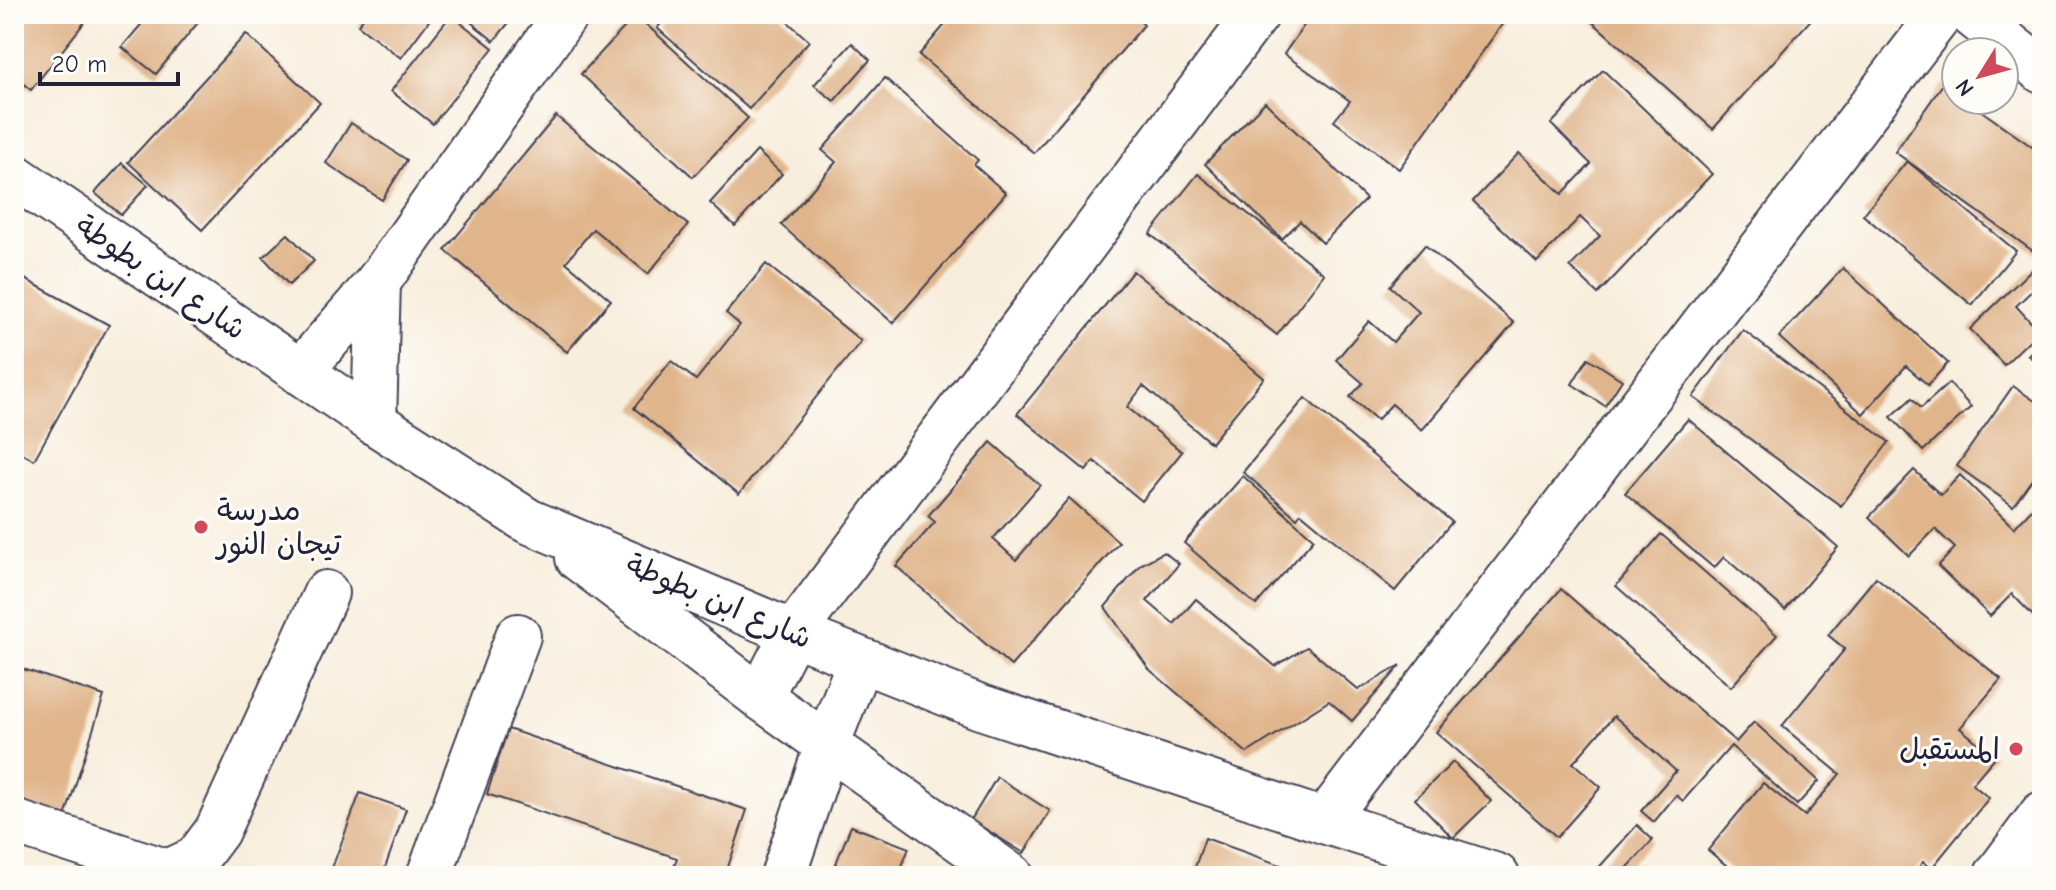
<svg xmlns="http://www.w3.org/2000/svg" width="2056" height="890" font-family="'Comic Neue','Playpen Sans Arabic',sans-serif">
  <rect width="100%" height="100%" fill="#fdfcf7"/>
  <filter id="ink" filterUnits="userSpaceOnUse"><feTurbulence type="fractalNoise" baseFrequency=".0125" numOctaves="2"/><feDisplacementMap in="SourceGraphic" scale="16" xChannelSelector="R" yChannelSelector="G"/><feConvolveMatrix kernelMatrix="1 2 1 2 8 2 1 2 1" color-interpolation-filters="sRGB"/></filter>
  <filter id="wash" filterUnits="userSpaceOnUse"><feTurbulence type="fractalNoise" baseFrequency=".006" numOctaves="4" result="noise"/><feDisplacementMap in="SourceGraphic" scale="32" xChannelSelector="R" yChannelSelector="G"/><feGaussianBlur stdDeviation="1.8" result="paint"/><feColorMatrix in="noise" values="0 0 0 0 0 0 0 0 0 0 0 0 0 0 0 0 0 1.4 0 .05"/><feComposite in="paint" operator="in"/></filter>
  <g filter="url(#wash)">
    <rect width="100%" height="100%" fill="#f8eedd"/>
    <g id="blocks">
      <g fill="#e0b58c">
        <path d="M 14,14 L 91,14 L 31,90 L 14,76 Z"/>
        <path d="M 150,14 L 205,14 L 156,74 L 122,47 Z"/>
        <path d="M 366,14 L 434,14 L 401,58 L 358,25 Z"/>
        <path d="M 461,14 L 516,14 L 494,41 Z"/>
        <path d="M 670,14 L 779,14 L 809,41 L 749,109 L 657,28 Z"/>
        <path d="M 954,14 L 1132,14 L 1144,25 L 1034,153 L 919,55 Z"/>
        <path d="M 1312,14 L 1505,14 L 1508,16 L 1399,169 L 1334,121 L 1350,101 L 1284,54 Z"/>
        <path d="M 1589,14 L 1816,14 L 1713,129 L 1587,17 Z"/>
        <path d="M 451,15 L 493,48 L 433,124 L 391,91 Z"/>
        <path d="M 636,15 L 748,118 L 693,177 L 581,74 Z"/>
        <path d="M 246,34 L 320,103 L 202,230 L 128,162 Z"/>
        <path d="M 852,43 L 870,60 L 834,101 L 814,85 Z"/>
        <path d="M 1603,70 L 1712,174 L 1598,294 L 1570,267 L 1600,236 L 1580,217 L 1537,262 L 1473,201 L 1519,153 L 1562,194 L 1591,164 L 1551,124 Z"/>
        <path d="M 885,78 L 978,160 L 974,165 L 1006,193 L 893,323 L 781,225 L 836,162 L 822,150 Z"/>
        <path d="M 1943,84 L 1956,93 L 1956,100 L 1966,100 L 2042,154 L 2040,256 L 1895,152 Z"/>
        <path d="M 1265,102 L 1366,199 L 1323,243 L 1300,221 L 1282,239 L 1205,164 Z"/>
        <path d="M 556,116 L 688,225 L 648,274 L 593,229 L 566,262 L 611,300 L 567,352 L 445,250 Z"/>
        <path d="M 351,123 L 407,160 L 382,200 L 326,163 Z"/>
        <path d="M 757,151 L 782,174 L 735,226 L 710,203 Z"/>
        <path d="M 1907,161 L 2016,251 L 1972,305 L 1863,215 Z"/>
        <path d="M 122,163 L 148,185 L 121,215 L 95,193 Z"/>
        <path d="M 1198,174 L 1324,274 L 1277,335 L 1150,234 Z"/>
        <path d="M 288,234 L 314,261 L 289,285 L 263,257 Z"/>
        <path d="M 1425,245 L 1514,323 L 1422,430 L 1392,404 L 1377,420 L 1350,397 L 1363,383 L 1336,360 L 1369,321 L 1393,342 L 1419,312 L 1390,286 Z"/>
        <path d="M 766,264 L 861,341 L 739,494 L 634,408 L 671,361 L 696,380 L 740,325 L 726,313 Z"/>
        <path d="M 2034,267 L 2042,276 L 2042,281 L 2016,306 L 2039,331 L 2004,365 L 1970,329 Z"/>
        <path d="M 1843,268 L 1948,363 L 1928,385 L 1906,366 L 1863,414 L 1779,337 Z"/>
        <path d="M 1133,271 L 1264,378 L 1211,443 L 1143,386 L 1127,407 L 1182,452 L 1142,501 L 1094,461 L 1086,471 L 1017,414 Z"/>
        <path d="M 14,273 L 109,325 L 34,460 L 14,449 Z"/>
        <path d="M 1743,330 L 1889,442 L 1841,506 L 1693,397 Z"/>
        <path d="M 2042,340 L 2042,368 L 2028,355 Z"/>
        <path d="M 1588,358 L 1622,380 L 1605,406 L 1572,384 Z"/>
        <path d="M 1949,383 L 1971,407 L 1923,451 L 1891,417 L 1912,398 L 1921,408 Z"/>
        <path d="M 2013,386 L 2042,406 L 2042,465 L 2013,506 L 1957,466 Z"/>
        <path d="M 1305,398 L 1452,522 L 1395,591 L 1301,513 L 1297,518 L 1243,472 Z"/>
        <path d="M 1688,419 L 1838,547 L 1785,610 L 1724,557 L 1714,568 L 1625,493 Z"/>
        <path d="M 991,442 L 1040,485 L 993,539 L 1016,560 L 1069,498 L 1119,542 L 1011,666 L 896,566 L 935,522 L 928,516 Z"/>
        <path d="M 1914,470 L 1941,495 L 1960,475 L 2014,528 L 2042,498 L 2042,616 L 2038,621 L 2012,594 L 1990,616 L 1938,566 L 1955,548 L 1935,529 L 1909,556 L 1869,517 Z"/>
        <path d="M 1243,476 L 1314,539 L 1256,605 L 1184,543 Z"/>
        <path d="M 1661,534 L 1777,635 L 1731,687 L 1616,586 Z"/>
        <path d="M 1164,552 L 1179,564 L 1147,601 L 1174,624 L 1196,599 L 1275,666 L 1307,647 L 1358,690 L 1401,665 L 1352,721 L 1329,701 L 1247,753 L 1149,669 L 1105,607 L 1140,565 Z"/>
        <path d="M 1876,577 L 2001,679 L 1960,728 L 1995,757 L 1972,784 L 1989,798 L 1931,869 L 1923,862 L 1912,876 L 1739,876 L 1708,850 L 1763,783 L 1805,816 L 1840,774 L 1782,726 L 1845,649 L 1828,635 Z"/>
        <path d="M 1561,589 L 1736,742 L 1754,722 L 1819,781 L 1797,805 L 1731,746 L 1683,801 L 1676,795 L 1654,822 L 1641,811 L 1676,771 L 1614,716 L 1573,763 L 1601,787 L 1557,837 L 1436,732 Z"/>
        <path d="M 14,666 L 104,696 L 64,820 L 14,804 Z"/>
        <path d="M 508,729 L 747,810 L 725,876 L 670,876 L 677,858 L 487,794 Z"/>
        <path d="M 1453,762 L 1491,801 L 1453,838 L 1415,799 Z"/>
        <path d="M 997,777 L 1050,811 L 1024,853 L 971,820 Z"/>
        <path d="M 360,793 L 406,809 L 382,876 L 329,876 Z"/>
        <path d="M 1637,825 L 1653,840 L 1620,876 L 1597,876 L 1594,873 Z"/>
        <path d="M 851,826 L 909,848 L 898,876 L 831,876 Z"/>
        <path d="M 1205,838 L 1311,876 L 1192,876 Z"/>
      </g>
    </g>
  </g>
  <g filter="url(#ink)">
    <use href="#blocks" fill-opacity="0" stroke="#424153" stroke-width="2"/>
    <g fill="none" stroke-linecap="round" stroke-linejoin="round">
      <defs>
        <g id="minor">
          <path d="M 1971,14 L 2042,71"/>
          <path d="M 14,176 L 374,422 L 528,521 L 793,633 L 978,706 L 1324,821 L 1497,876"/>
          <path d="M 378,282 L 566,14"/>
          <path d="M 300,372 L 378,282 L 374,422"/>
          <path d="M 578,558 L 760,697 L 1011,876"/>
          <path d="M 760,697 L 793,633 L 1257,14"/>
          <path d="M 1324,821 L 1941,14"/>
          <path d="M 14,822 L 168,872 L 196,859 L 217,831 L 326,593"/>
          <path d="M 429,876 L 518,636"/>
          <path d="M 783,876 L 827,745 L 860,660"/>
          <path d="M 1996,876 L 2042,814"/>
        </g>
      </defs>
      <use href="#minor" stroke="#424153" stroke-width="48"/>
      <use href="#minor" stroke="#fff" stroke-width="44"/>
    </g>
  </g>
  <g fill="#d1495b" stroke="#fdfcf7" stroke-width="3">
    <circle cx="201" cy="527" r="8"/>
    <circle cx="2016" cy="749" r="8"/>
  </g>
  <g text-anchor="middle" stroke-width="6" stroke-linejoin="round" paint-order="stroke">
    <g font-size="30" fill="#22223b" stroke="#fdfcf7">
      <text transform="translate(161 277) rotate(34)" y="10">شارع ابن بطوطة</text>
      <text transform="translate(719 601) rotate(23)" y="10">شارع ابن بطوطة</text>
    </g>
    <g font-size="30" fill="#22223b" stroke="#fdfcf7" text-anchor="start">
      <text x="217" y="520">مدرسة<tspan x="217" dy="34">تيجان النور</tspan></text>
      <text x="2000" y="759" text-anchor="end">المستقبل</text>
    </g>
  </g>
  <rect width="2056" height="890" fill="none" stroke="#fdfcf7" stroke-width="48"/>
  <g transform="translate(1980 76) rotate(233)"><circle r="38" fill="#fdfcf7" stroke="#a5a5ac" stroke-width="2"/>
  <path d="M0-6L14 30L0 20L-14 30Z" fill="#d1495b"/>
  <text y="-12" font-size="22" font-weight="bold" text-anchor="middle" fill="#22223b">N</text>
  </g>
  <path d="M40 72v12h138v-12" fill="none" stroke="#22223b" stroke-width="4"/>
  <text x="52" y="72" font-size="24" fill="#22223b" stroke="#fdfcf7" stroke-width="6" paint-order="stroke">20 m</text>
</svg>
